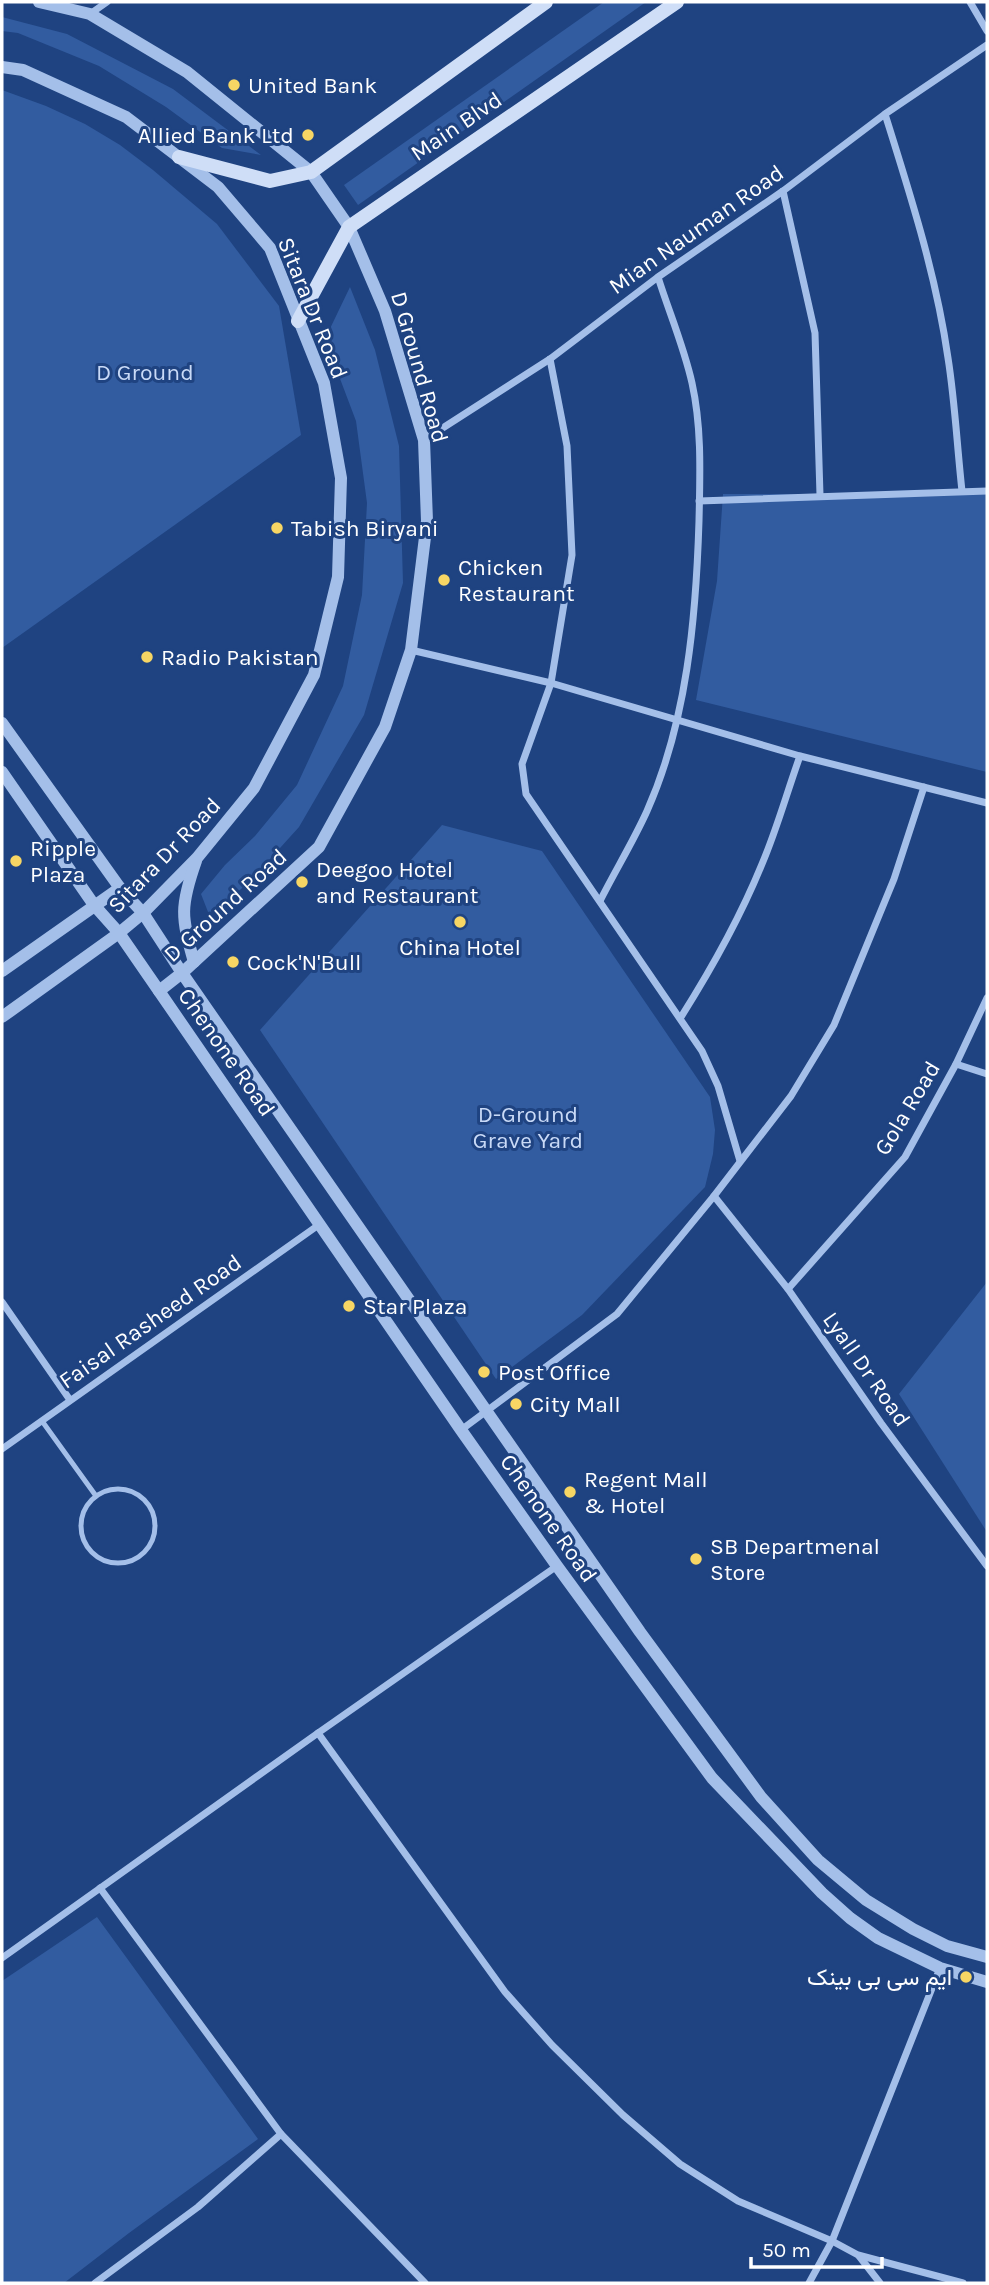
<svg xmlns="http://www.w3.org/2000/svg" width="989" height="2285" font-family="Karla,Vazirmatn,sans-serif">
  <rect width="100%" height="100%" fill="#1f4381"/>
  <g fill="#325ca0">
    <path d="M 604,2 L 646,2 L 358,205 L 344,185 Z"/>
    <path d="M 2,17 L 67,34 L 173,89 L 261,155 L 222,148 L 166,107 L 99,66 L 18,33 L 2,31 Z"/>
    <path d="M 2,90 L 46,106 L 85,124 L 120,145 L 153,170 L 217,224 L 279,306 L 301,435 L 2,648 Z"/>
    <path d="M 350,287 L 375,350 L 399,446 L 403,583 L 364,715 L 299,827 L 251,880 L 210,917 L 201,894 L 225,865 L 255,836 L 297,785 L 343,686 L 362,595 L 367,503 L 356,421 L 325,339 Z"/>
    <path d="M 723,494 L 987,494 L 987,772 L 696,700 L 717,581 Z"/>
    <path d="M 442,825 L 542,851 L 710,1097 L 715,1130 L 713,1154 L 705,1187 L 582,1315 L 496,1379 L 260,1030 Z"/>
    <path d="M 987,1282 L 987,1532 L 899,1394 Z"/>
    <path d="M 97,1917 L 258,2139 L 129,2233 L 64,2283 L 2,2283 L 2,1981 Z"/>
  </g>
  <g fill="none" stroke-linecap="round" stroke-linejoin="round">
    <g stroke="#a4bfe9" stroke-width="5">
      <path d="M 42,1421 L 96,1496"/>
      <circle cx="118" cy="1526" r="37"/>
    </g>
    <g stroke="#a4bfe9" stroke-width="7">
      <path d="M 970,2 L 987,31"/>
      <path d="M 90,14 L 107,2"/>
      <path d="M 885,114 C 910,194 936,274 948,358 C 955,402 957,446 962,491"/>
      <path d="M 783,191 L 815,333 L 820,495"/>
      <path d="M 550,359 L 567,446 L 572,555 L 551,683 L 522,764 L 526,794 L 702,1051 L 718,1086 L 740,1161"/>
      <path d="M 424,440 L 550,359 L 658,277 L 783,191 L 885,114 L 987,45"/>
      <path d="M 699,501 L 987,491"/>
      <path d="M 411,650 L 551,683 L 800,756 L 987,803"/>
      <path d="M 600,901 C 615,871 633,842 647,811 C 687,721 696,618 699,521 C 700,475 702,428 692,383 C 684,347 669,312 658,277"/>
      <path d="M 681,1017 C 712,968 740,918 762,864 C 777,829 787,792 800,756"/>
      <path d="M 956,1064 L 987,1074"/>
      <path d="M 714,1196 L 788,1289 L 881,1423 L 987,1566"/>
      <path d="M 788,1289 L 905,1157 L 956,1064 L 987,998"/>
      <path d="M 2,1302 L 70,1400"/>
      <path d="M 461,1430 L 617,1314 L 714,1196 L 791,1096 L 834,1025 L 894,879 L 924,787"/>
      <path d="M 2,1449 L 320,1224"/>
      <path d="M 318,1733 L 505,1992 L 552,2045 L 623,2115 L 680,2164 L 738,2201 L 832,2241 L 858,2255 L 963,2283"/>
      <path d="M 100,1888 L 281,2134 L 425,2283"/>
      <path d="M 2,1958 L 318,1733 L 557,1566"/>
      <path d="M 859,2256 L 880,2283"/>
      <path d="M 95,2283 L 198,2207 L 281,2134"/>
      <path d="M 809,2283 L 832,2241 L 940,1968"/>
    </g>
    <g stroke="#a4bfe9" stroke-width="12">
      <path d="M 39,2 L 90,14 L 187,72 L 311,172 L 349,227 L 385,311 L 424,440 L 427,521 L 411,650 L 385,727 L 319,847 L 182,973 L 159,991"/>
      <path d="M 2,67 L 23,70 L 126,117 L 218,187 L 270,248 L 324,383 L 341,478 L 338,577 L 314,675 L 254,788 L 197,858 L 143,913 L 119,933 L 2,1017"/>
      <path d="M 2,723 L 120,888 L 143,913 L 182,973 L 640,1632 L 761,1797 L 818,1860 L 866,1900 L 913,1929 L 947,1946 L 987,1957"/>
      <path d="M 2,772 L 94,905 L 119,933 L 159,991 L 461,1430 L 557,1566 L 712,1778 L 822,1893 L 850,1918 L 878,1938 L 940,1968 L 987,1982"/>
      <path d="M 194,962 C 181,917 180,906 196,861"/>
      <path d="M 2,971 L 120,888"/>
    </g>
    <g stroke="#cfdef7" stroke-width="14">
      <path d="M 179,157 L 270,181 L 311,172 L 546,2"/>
      <path d="M 298,321 L 349,227 L 677,2"/>
    </g>
  </g>
  <g fill="#f7d664" stroke="#1f4381" stroke-width="2.5">
    <circle cx="234" cy="85" r="7"/>
    <circle cx="308" cy="135" r="7"/>
    <circle cx="277" cy="528" r="7"/>
    <circle cx="444" cy="580" r="7"/>
    <circle cx="147" cy="657" r="7"/>
    <circle cx="16" cy="861" r="7"/>
    <circle cx="302" cy="882" r="7"/>
    <circle cx="460" cy="922" r="7"/>
    <circle cx="233" cy="962" r="7"/>
    <circle cx="349" cy="1306" r="7"/>
    <circle cx="484" cy="1372" r="7"/>
    <circle cx="516" cy="1404" r="7"/>
    <circle cx="570" cy="1492" r="7"/>
    <circle cx="696" cy="1559" r="7"/>
    <circle cx="966" cy="1977" r="7"/>
  </g>
  <g text-anchor="middle" stroke-width="6" stroke-linejoin="round" paint-order="stroke">
    <g font-size="23" fill="#fff" stroke="#1f4381" text-anchor="start">
      <text x="248" y="93">United Bank</text>
      <text x="294" y="143" text-anchor="end">Allied Bank Ltd</text>
      <text x="291" y="536">Tabish Biryani</text>
      <text x="458" y="575">Chicken<tspan x="458" dy="26">Restaurant</tspan></text>
      <text x="161" y="665">Radio Pakistan</text>
      <text x="30" y="856">Ripple<tspan x="30" dy="26">Plaza</tspan></text>
      <text x="316" y="877">Deegoo Hotel<tspan x="316" dy="26">and Restaurant</tspan></text>
      <text x="460" y="955" text-anchor="middle">China Hotel</text>
      <text x="247" y="970">Cock'N'Bull</text>
      <text x="363" y="1314">Star Plaza</text>
      <text x="498" y="1380">Post Office</text>
      <text x="530" y="1412">City Mall</text>
      <text x="584" y="1487">Regent Mall<tspan x="584" dy="26">&amp; Hotel</tspan></text>
      <text x="710" y="1554">SB Departmenal<tspan x="710" dy="26">Store</tspan></text>
      <text x="952" y="1985" text-anchor="end">ایم سی بی بینک</text>
    </g>
    <g font-size="23" fill="#fff" stroke="#1f4381">
      <text transform="translate(456 126) rotate(-34)" y="8">Main Blvd</text>
      <text transform="translate(696 229) rotate(-35)" y="8">Mian Nauman Road</text>
      <text transform="translate(313 308) rotate(68)" y="8">Sitara Dr Road</text>
      <text transform="translate(420 367) rotate(74)" y="8">D Ground Road</text>
      <text transform="translate(164 855) rotate(-46)" y="8">Sitara Dr Road</text>
      <text transform="translate(225 905) rotate(-42)" y="8">D Ground Road</text>
      <text transform="translate(227 1052) rotate(55)" y="8">Chenone Road</text>
      <text transform="translate(907 1108) rotate(-59)" y="8">Gola Road</text>
      <text transform="translate(150 1321) rotate(-35)" y="8">Faisal Rasheed Road</text>
      <text transform="translate(867 1369) rotate(55)" y="8">Lyall Dr Road</text>
      <text transform="translate(549 1518) rotate(55)" y="8">Chenone Road</text>
    </g>
    <g font-size="23" fill="#c9daf7" stroke="#1f4381">
      <text x="145" y="380">D Ground</text>
      <text x="528" y="1122">D-Ground<tspan x="528" dy="26">Grave Yard</tspan></text>
    </g>
  </g>
  <rect width="989" height="2285" fill="none" stroke="#ffffff" stroke-width="7"/>
  <path d="M751 2257v10h131v-10" fill="none" stroke="#ffffff" stroke-width="3.5"/>
  <text x="762" y="2257" font-size="21" fill="#ffffff" stroke="#1f4381" stroke-width="5" paint-order="stroke">50 m</text>
</svg>
